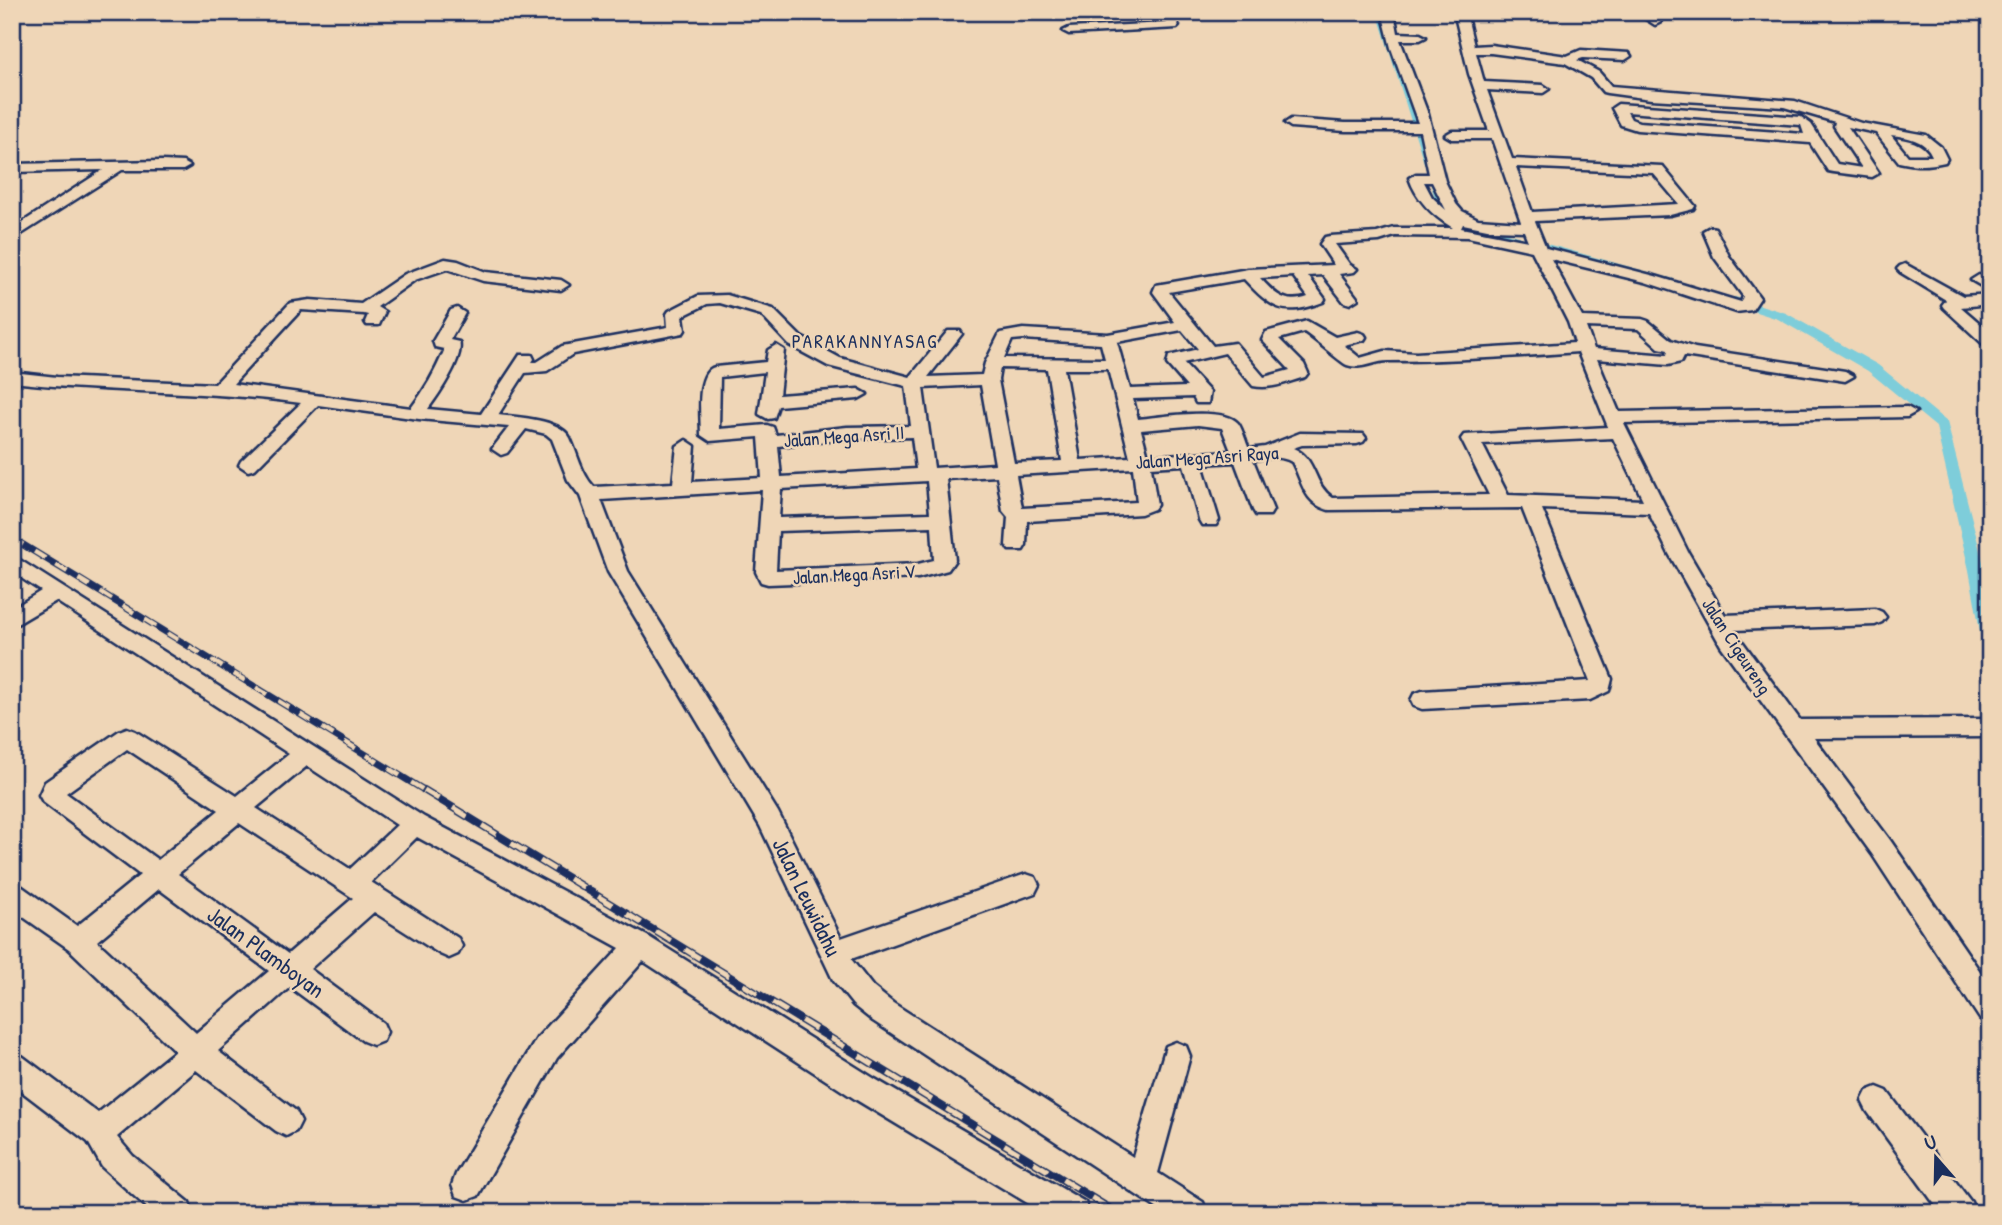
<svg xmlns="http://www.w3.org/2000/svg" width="2002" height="1225" font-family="'Patrick Hand',sans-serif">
  <rect width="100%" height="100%" fill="#efd6b7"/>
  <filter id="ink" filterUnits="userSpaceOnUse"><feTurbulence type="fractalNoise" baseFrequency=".0143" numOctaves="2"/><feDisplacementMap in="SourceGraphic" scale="14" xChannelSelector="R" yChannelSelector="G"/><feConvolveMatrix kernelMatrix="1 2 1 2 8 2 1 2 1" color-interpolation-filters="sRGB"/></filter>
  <g filter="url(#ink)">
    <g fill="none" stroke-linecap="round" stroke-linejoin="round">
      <g fill="#7ecdda" fill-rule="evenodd">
        <path d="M 1377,12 L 1385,12 L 1445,198 L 1463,221 L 1674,279 L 1674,283 L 1666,283 L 1455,225 L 1435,198 Z"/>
        <path d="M 1735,297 L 1786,313 L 1878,365 L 1947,422 L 1985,570 L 1990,598 L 1990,648 L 1982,642 L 1969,570 L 1936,427 L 1868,371 L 1778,319 L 1731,304 L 1731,298 Z"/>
      </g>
      <defs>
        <g id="minor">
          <path d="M 1161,12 L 1172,12 L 1179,26 L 1177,28 L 1069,34 L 1063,31 L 1069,28 L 1166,23 Z"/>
          <path d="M 1382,12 L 1394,12 L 1398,33 L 1420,34 L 1426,37 L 1420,40 L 1400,40 L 1428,114 L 1445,181 L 1456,204 L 1462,211 L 1478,219 L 1521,222 L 1492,139 L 1452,139 L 1445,135 L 1452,131 L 1489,131 L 1469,74 L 1454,12 L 1466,12 L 1474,46 L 1491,45 L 1567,56 L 1581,50 L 1629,53 L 1631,56 L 1625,60 L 1583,58 L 1577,60 L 1599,72 L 1611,86 L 1795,101 L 1861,123 L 1926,135 L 1941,147 L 1947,159 L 1945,162 C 1928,166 1916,166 1899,162 L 1876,133 L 1848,127 L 1879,173 L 1872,177 L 1833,172 L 1828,171 L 1810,143 L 1637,130 L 1621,125 L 1612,108 L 1618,104 L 1801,117 L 1811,124 L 1837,164 L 1862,168 L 1834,126 L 1835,122 L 1784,107 L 1651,99 L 1607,93 L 1603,92 L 1591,78 L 1565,63 L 1491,53 L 1476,53 L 1484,82 L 1543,85 L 1549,89 L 1543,93 L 1487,90 L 1512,159 L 1662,166 L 1695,206 L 1693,209 L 1670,215 L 1535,221 L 1546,248 L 1655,276 L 1741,302 L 1743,296 L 1714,257 L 1703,231 L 1710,227 L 1715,228 L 1729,256 L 1760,298 L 1752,310 L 1736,312 L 1645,282 L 1551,259 L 1582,317 L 1642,319 L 1648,321 L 1671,340 L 1695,348 L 1845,371 L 1854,376 L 1845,381 L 1684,356 L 1681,362 L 1668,365 L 1597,359 L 1619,412 L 1907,407 L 1916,412 L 1907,417 L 1624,423 L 1688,552 L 1725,615 L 1875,609 L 1882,612 L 1886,617 L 1882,622 L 1875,625 L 1734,630 L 1800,720 L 1990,719 L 1990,737 L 1814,738 L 1890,840 L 1990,986 L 1990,1023 L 1980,1019 L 1872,854 L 1721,646 L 1668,552 L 1649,513 L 1542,509 L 1612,679 L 1609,691 L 1590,700 L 1422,709 L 1414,706 L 1411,700 L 1414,694 L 1422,691 L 1590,681 L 1522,508 L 1329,510 C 1303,503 1303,482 1292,462 C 1279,455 1266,458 1253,460 L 1273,510 L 1270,515 L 1256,515 L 1253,510 L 1235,462 L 1202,464 L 1219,520 L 1216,525 L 1202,525 L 1199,520 L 1184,465 L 1151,467 L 1157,505 L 1154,509 L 1141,514 L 1027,521 L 1026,545 L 1023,550 L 1009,550 L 1006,545 L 1008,517 L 1003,511 L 997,476 L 946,479 L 955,560 L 948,570 L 918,578 L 768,584 L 761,582 L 756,572 L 762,490 L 601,500 L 628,571 L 778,812 L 841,938 L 1026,874 L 1035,877 L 1039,885 L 1035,893 L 851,959 L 873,987 L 893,1003 L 1133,1157 L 1166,1046 L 1176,1042 L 1186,1046 L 1190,1056 L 1158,1173 L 1203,1202 L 1207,1213 L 1164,1213 L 873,1021 L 853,1005 L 833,980 L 760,826 L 608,572 L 580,496 L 568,480 L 552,439 L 546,434 L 526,429 L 507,453 L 501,455 L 492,449 L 509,427 L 419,419 L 318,405 L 255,469 L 248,471 L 239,465 L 241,461 L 301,403 C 205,390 108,393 12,382 L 12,372 L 57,377 L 215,384 L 290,303 L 310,300 L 361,304 L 405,274 L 445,259 L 458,261 L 486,272 L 561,280 L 569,285 L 561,290 L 483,281 L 447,269 L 415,280 L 377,307 L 385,312 L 379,325 L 367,325 L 365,322 L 368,315 L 364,314 L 301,310 L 233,384 L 411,408 C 425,390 435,372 444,351 L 444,349 L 435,347 L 433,341 L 451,310 L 457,308 L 465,313 L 450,340 L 459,342 C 465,357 437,397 428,409 L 481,414 L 520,355 L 532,355 L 534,359 L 532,362 L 537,362 L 562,346 L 668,327 L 667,314 L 669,311 L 698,296 L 727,295 L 773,309 L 801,337 L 840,358 L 910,377 L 948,331 L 960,331 L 962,334 L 928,377 L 982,375 L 985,363 L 1000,333 L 1023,329 L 1108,334 L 1175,322 L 1153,292 L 1156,285 L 1248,269 L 1334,265 L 1320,244 L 1325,237 L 1330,236 L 1377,233 L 1394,228 L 1453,228 C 1433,216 1417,201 1409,178 L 1416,174 L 1429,174 L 1420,131 L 1345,131 L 1291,127 L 1285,123 L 1291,119 L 1345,123 L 1418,123 L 1391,48 ZM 1627,112 L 1801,125 L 1804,134 L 1639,122 L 1631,119 ZM 1891,135 C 1907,137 1926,140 1932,156 L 1908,156 ZM 1516,167 L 1653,173 L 1679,204 L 1532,212 ZM 1424,182 L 1432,182 L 1446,210 L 1432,197 ZM 1463,224 L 1492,230 L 1524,231 L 1528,241 L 1461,228 ZM 1395,236 L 1468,237 L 1532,251 L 1568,322 L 1575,343 L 1416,353 L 1385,351 L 1360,358 L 1344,345 L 1364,340 L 1366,337 L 1364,334 L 1358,332 L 1335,337 L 1307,321 L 1266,332 L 1262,340 L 1290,370 L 1264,377 L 1235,343 L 1213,346 L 1169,292 L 1244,279 C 1272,309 1283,317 1323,302 L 1325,299 L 1308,276 L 1323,275 L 1344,302 L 1350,304 L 1358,299 L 1339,274 L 1354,272 L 1357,269 L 1350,265 L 1335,244 L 1379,241 ZM 1293,276 L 1308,297 C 1285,305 1275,294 1260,278 ZM 720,303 L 761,315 L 789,345 L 828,366 L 906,386 L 911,426 L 847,427 L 776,435 L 773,427 L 767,425 L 719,429 L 720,377 L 765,372 L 759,414 L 768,419 L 774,418 L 778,406 L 858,399 L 867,394 L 858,389 L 779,395 L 784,350 L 776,345 L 768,350 L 766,362 L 715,367 C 695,372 701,417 701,435 L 710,441 L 759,437 L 762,478 L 692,482 L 695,446 L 686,440 L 677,446 L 673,483 L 594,487 C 581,473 578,455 570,438 C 561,419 516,417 498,415 L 525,373 L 547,371 L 573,354 L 683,333 L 685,330 L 683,316 L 707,304 ZM 1586,327 L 1638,329 L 1659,348 L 1668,350 L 1667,355 L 1594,349 ZM 1182,330 L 1198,349 L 1169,356 L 1167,364 L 1187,387 L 1130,389 L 1117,342 ZM 1304,332 C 1314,338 1340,362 1347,365 C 1363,370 1373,361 1389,361 C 1452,361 1515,357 1578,352 L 1608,427 L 1464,435 L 1461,439 L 1489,495 L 1333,498 C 1312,484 1317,458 1293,448 L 1302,445 L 1357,444 L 1363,442 L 1366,438 L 1363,434 L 1300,433 L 1265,447 L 1249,449 C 1245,441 1243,430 1238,423 C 1224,406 1159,417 1138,419 L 1133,399 L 1193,397 L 1196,403 L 1208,403 L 1210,392 L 1183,363 L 1225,353 L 1253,386 C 1271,390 1287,382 1305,377 L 1308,373 L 1304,364 L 1279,339 ZM 1023,339 L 1101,344 L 1105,359 L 1004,358 L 1012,340 ZM 1000,368 L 1047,369 L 1062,461 L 1014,463 L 998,380 ZM 1064,369 L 1108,369 L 1130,457 L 1080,460 ZM 981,385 L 995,464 L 934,468 L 923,388 ZM 1198,425 L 1222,428 L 1231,451 L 1148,456 L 1141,430 ZM 912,437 L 916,469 L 781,477 L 778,446 L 847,439 ZM 1613,438 L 1643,500 L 1508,495 L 1482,444 ZM 1133,468 L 1137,502 L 1022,508 L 1016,475 ZM 927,481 L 930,513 L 779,518 L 781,489 ZM 932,526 L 934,560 L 918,564 L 776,570 L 778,531 Z"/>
          <path d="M 1641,12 L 1664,12 L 1654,16 L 1661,22 L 1655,25 L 1641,16 Z"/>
          <path d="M 162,161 L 183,162 L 190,166 L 183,170 L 122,170 L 12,240 L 12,229 L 103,170 L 12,172 L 12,164 Z"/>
          <path d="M 1905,264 L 1963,296 L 1990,294 L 1990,304 L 1961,307 L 1990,332 L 1990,346 L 1984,345 L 1944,308 L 1942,305 L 1946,300 L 1900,272 L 1897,269 L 1900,266 Z"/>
          <path d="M 1979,275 L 1990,280 L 1990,291 L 1971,280 Z"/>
          <path d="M 12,555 L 424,817 L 649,937 L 875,1079 L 1085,1202 L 1089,1213 L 1044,1213 L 855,1099 L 643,961 L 557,1058 L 478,1196 L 467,1200 L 456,1196 L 452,1185 L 456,1174 L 537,1038 L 620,948 L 417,837 L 371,882 L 458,938 L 462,946 L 458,954 L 449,958 L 440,954 L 374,912 L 310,969 L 383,1023 L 387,1032 L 383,1041 L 373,1045 L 363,1041 L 290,987 L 218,1051 L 296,1111 L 301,1121 L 296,1131 L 286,1136 L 276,1131 L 196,1070 L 117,1137 L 133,1156 L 189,1202 L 193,1213 L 153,1213 L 102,1167 L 88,1142 L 12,1084 L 12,1052 L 22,1056 L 98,1113 L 175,1051 L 69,949 L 12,909 L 12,883 L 21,886 L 77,926 L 140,875 L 43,802 L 39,795 L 45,782 L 119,731 L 127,728 L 135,731 L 237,796 L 289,754 L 56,601 L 12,627 L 12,609 L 41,591 L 12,572 ZM 127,749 L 219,810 L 158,860 L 66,793 ZM 307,766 L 397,825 L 350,869 L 256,808 ZM 239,823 L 353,898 L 288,954 L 178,874 ZM 159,889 L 269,971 L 196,1033 L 97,941 Z"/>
          <path d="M 1877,1087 L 1887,1091 L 1971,1202 L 1975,1213 L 1941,1213 L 1867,1111 L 1862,1101 L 1867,1091 Z"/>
        </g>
      </defs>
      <use href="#minor" stroke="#1b2f5e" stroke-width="5"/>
      <use href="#minor" fill="#efd6b7" fill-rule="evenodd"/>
      <defs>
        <path id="rail-far1" d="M 12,538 L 427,792"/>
        <path id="rail" d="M 424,790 L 1117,1213"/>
      </defs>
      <use href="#rail-far1" stroke="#1b2f5e" stroke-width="7"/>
      <use href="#rail" stroke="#1b2f5e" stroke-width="8"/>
      <use href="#rail-far1" stroke="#efd6b7" stroke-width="4.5" stroke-dasharray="13" stroke-linecap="butt"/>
      <use href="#rail" stroke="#efd6b7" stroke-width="5" stroke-dasharray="17" stroke-linecap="butt"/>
    </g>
  </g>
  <g text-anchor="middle" stroke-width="5" stroke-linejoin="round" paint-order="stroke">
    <g font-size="19" letter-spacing="2" fill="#1b2f5e" stroke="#efd6b7">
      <text x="865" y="348">PARAKANNYASAG</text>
    </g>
    <g font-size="19" fill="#1b2f5e" stroke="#efd6b7">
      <text transform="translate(844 436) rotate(-4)" y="7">Jalan Mega Asri II</text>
      <text transform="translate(1207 457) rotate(-4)" y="7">Jalan Mega Asri Raya</text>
      <text transform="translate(854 574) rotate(-3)" y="7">Jalan Mega Asri V</text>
      <text transform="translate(1737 646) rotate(57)" y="7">Jalan Cigeureng</text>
    </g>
    <g font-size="23" fill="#1b2f5e" stroke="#efd6b7">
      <text transform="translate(807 897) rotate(64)" y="8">Jalan Leuwidahu</text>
      <text transform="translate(266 952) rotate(36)" y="8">Jalan Plamboyan</text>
    </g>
  </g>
  <rect width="2002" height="1225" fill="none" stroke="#efd6b7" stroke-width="42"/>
  <rect x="21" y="21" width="1960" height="1183" fill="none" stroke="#1b2f5e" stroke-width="2.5" filter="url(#ink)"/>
  <g transform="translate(1936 1158) rotate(340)" stroke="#efd6b7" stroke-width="5" paint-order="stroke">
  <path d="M0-5L12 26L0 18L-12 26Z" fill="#1b2f5e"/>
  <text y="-10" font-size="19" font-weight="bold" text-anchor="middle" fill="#1b2f5e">U</text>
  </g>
</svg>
